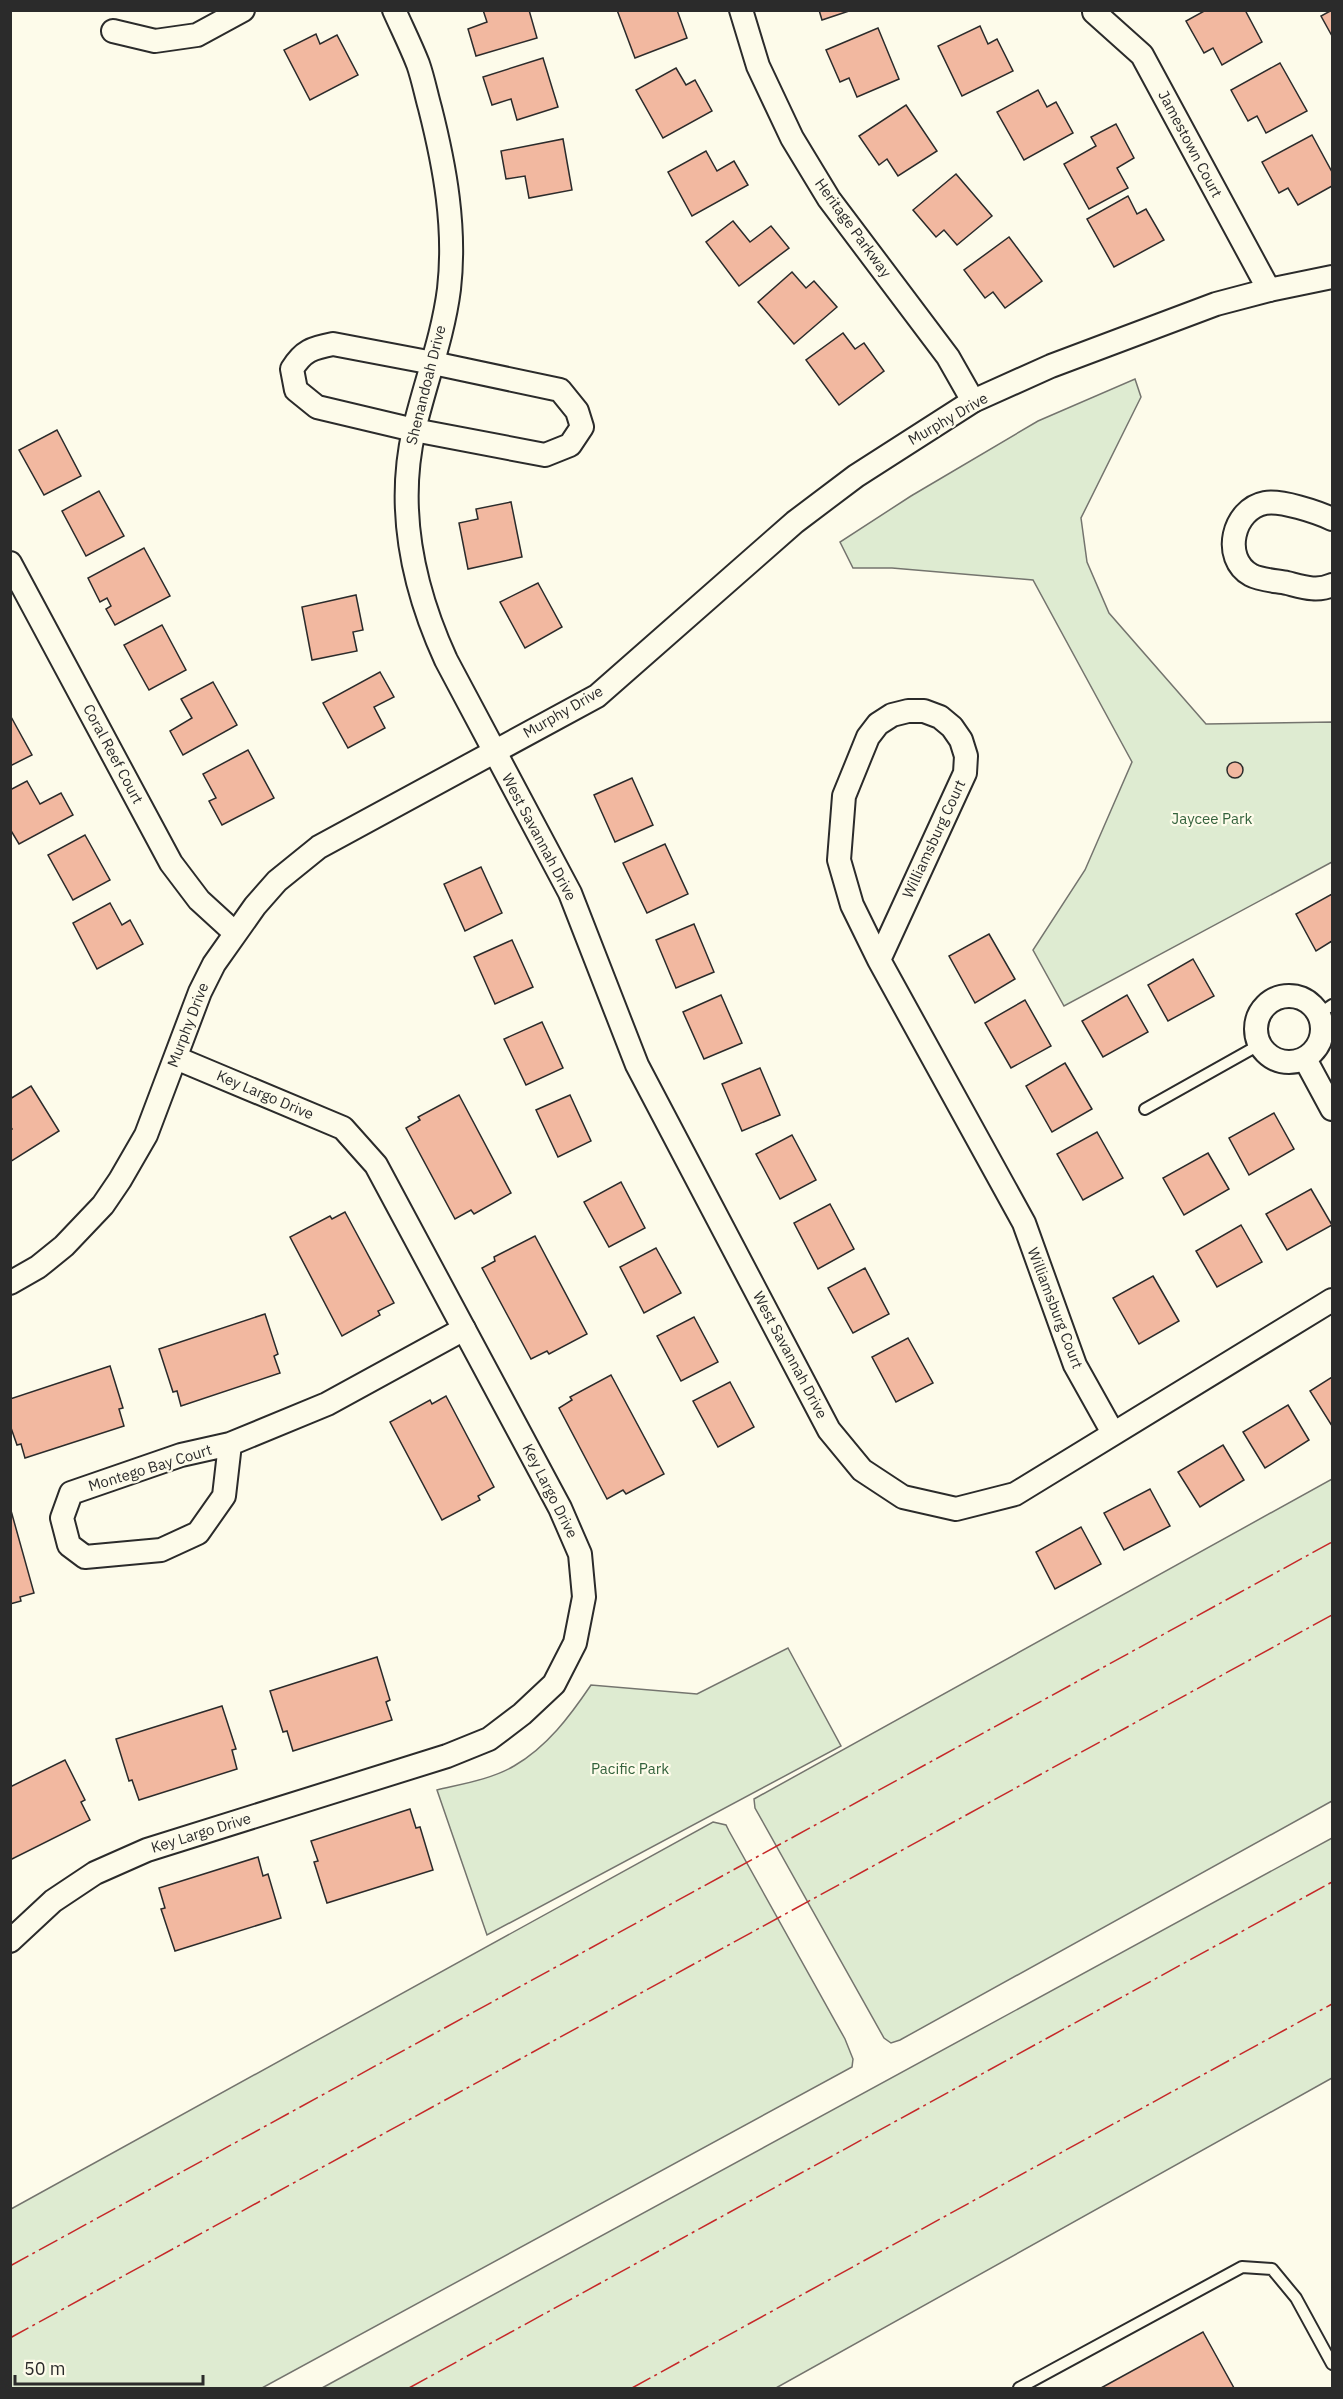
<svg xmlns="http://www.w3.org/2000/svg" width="1343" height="2399" font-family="'IBM Plex Sans',sans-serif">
  <rect width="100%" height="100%" fill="#fdfbea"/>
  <g fill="#deebd1" stroke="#74746e" stroke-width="1.5">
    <path d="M 1135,379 L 1141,397 L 1081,518 L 1087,562 L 1109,613 L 1206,724 L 1332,722 L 1332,862 L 1064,1006 L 1033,950 L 1085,870 L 1132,762 L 1033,580 L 892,568 L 853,568 L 840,542 L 911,496 L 1038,421 Z"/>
    <path d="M 1332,1479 L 1332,1801 L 900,2040 L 891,2043 L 884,2038 L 755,1808 L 754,1799 Z"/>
    <path d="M 788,1648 L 841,1746 L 487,1935 L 437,1790 C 462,1784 492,1779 514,1766 C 547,1747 570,1716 591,1685 L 697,1694 Z"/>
    <path d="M 713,1822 L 726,1825 L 729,1831 L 845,2039 L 853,2059 L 852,2067 L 262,2388 L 11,2388 L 11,2209 Z"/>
    <path d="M 1332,1838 L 1332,2078 L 776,2388 L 322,2388 Z"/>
  </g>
  <g fill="#f2b8a0" stroke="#2b2b2b" stroke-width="1.5">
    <path d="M 483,10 L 529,10 L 537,38 L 476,56 L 468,29 L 487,22 Z"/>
    <path d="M 617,10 L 677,10 L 687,38 L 635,58 Z"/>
    <path d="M 819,10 L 852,10 L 822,20 Z"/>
    <path d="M 1206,10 L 1245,10 L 1262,42 L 1222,65 L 1213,48 L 1204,53 L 1186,21 Z"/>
    <path d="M 1332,10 L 1332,36 L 1321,16 Z"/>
    <path d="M 980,26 L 988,44 L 997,39 L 1013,71 L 962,96 L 938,46 Z"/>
    <path d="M 878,28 L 899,79 L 857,97 L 849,78 L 840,82 L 826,50 Z"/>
    <path d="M 316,34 L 320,44 L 337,35 L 358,75 L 310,100 L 284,50 Z"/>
    <path d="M 543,58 L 558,107 L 517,120 L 511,99 L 492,105 L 483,77 Z"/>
    <path d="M 1280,63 L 1307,111 L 1266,133 L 1257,116 L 1248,121 L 1231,90 Z"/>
    <path d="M 676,68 L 686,85 L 695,80 L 712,111 L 663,138 L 636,90 Z"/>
    <path d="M 1038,90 L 1047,107 L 1056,102 L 1073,133 L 1024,160 L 997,112 Z"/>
    <path d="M 906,105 L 937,151 L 898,176 L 887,159 L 879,165 L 859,136 Z"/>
    <path d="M 1116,124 L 1134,158 L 1117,168 L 1128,188 L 1089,209 L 1064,164 L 1096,146 L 1091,137 Z"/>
    <path d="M 1312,135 L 1332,172 L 1332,186 L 1298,205 L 1288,188 L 1279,193 L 1262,162 Z"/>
    <path d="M 563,139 L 572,190 L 529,198 L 525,176 L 506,179 L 501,151 Z"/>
    <path d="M 706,151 L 717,171 L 734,161 L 748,185 L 692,216 L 668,172 Z"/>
    <path d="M 956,174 L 992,216 L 957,245 L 944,230 L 936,237 L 913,210 Z"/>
    <path d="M 1128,196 L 1137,214 L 1146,209 L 1164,240 L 1114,267 L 1087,219 Z"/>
    <path d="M 733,221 L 750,242 L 771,226 L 789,248 L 739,286 L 706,242 Z"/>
    <path d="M 1009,237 L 1042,281 L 1005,308 L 993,292 L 985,298 L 964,270 Z"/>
    <path d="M 792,272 L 806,288 L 814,281 L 837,307 L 794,344 L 758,302 Z"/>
    <path d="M 843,333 L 855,349 L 864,343 L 884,371 L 839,405 L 806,360 Z"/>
    <path d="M 57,430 L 81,476 L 44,495 L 19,450 Z"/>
    <path d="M 99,491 L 124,536 L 86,556 L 62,511 Z"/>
    <path d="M 511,502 L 522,557 L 468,569 L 459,523 L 478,519 L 476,509 Z"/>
    <path d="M 144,548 L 170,596 L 115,625 L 106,609 L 111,606 L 107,598 L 100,602 L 88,578 Z"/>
    <path d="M 538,583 L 562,627 L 525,648 L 500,602 Z"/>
    <path d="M 356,595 L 363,630 L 353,632 L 357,651 L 312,660 L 302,607 Z"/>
    <path d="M 162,625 L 186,670 L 149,690 L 124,645 Z"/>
    <path d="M 380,672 L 394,697 L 374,707 L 385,728 L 348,748 L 323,703 Z"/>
    <path d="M 213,682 L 237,725 L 183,755 L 170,731 L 192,718 L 181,699 Z"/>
    <path d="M 10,715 L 32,755 L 10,766 Z"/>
    <path d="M 248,750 L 274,798 L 222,825 L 209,801 L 216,798 L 203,774 Z"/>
    <circle cx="1235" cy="770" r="8"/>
    <path d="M 632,778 L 653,825 L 615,842 L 594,795 Z"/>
    <path d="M 27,781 L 40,804 L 61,793 L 73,815 L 19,844 L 10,829 L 10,790 Z"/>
    <path d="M 85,835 L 110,880 L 73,900 L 48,855 Z"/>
    <path d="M 665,844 L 688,894 L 647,913 L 623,863 Z"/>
    <path d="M 481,867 L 502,913 L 465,931 L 444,884 Z"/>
    <path d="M 1332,894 L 1332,941 L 1316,951 L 1296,914 Z"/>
    <path d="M 110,903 L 122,925 L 130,920 L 143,944 L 97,969 L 73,923 Z"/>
    <path d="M 694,924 L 714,972 L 676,988 L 656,940 Z"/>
    <path d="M 989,934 L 1015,979 L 975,1003 L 949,956 Z"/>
    <path d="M 512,940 L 533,987 L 495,1004 L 474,957 Z"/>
    <path d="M 1193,959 L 1214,996 L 1168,1021 L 1148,985 Z"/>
    <path d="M 721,995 L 742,1043 L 704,1059 L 683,1012 Z"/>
    <path d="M 1127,995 L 1148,1032 L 1103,1057 L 1082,1021 Z"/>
    <path d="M 1025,1000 L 1051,1046 L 1011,1068 L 985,1023 Z"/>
    <path d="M 542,1022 L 563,1068 L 526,1085 L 504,1039 Z"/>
    <path d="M 1065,1063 L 1092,1109 L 1052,1132 L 1026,1086 Z"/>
    <path d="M 760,1068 L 780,1115 L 742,1131 L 722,1084 Z"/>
    <path d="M 31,1086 L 59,1131 L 10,1162 L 10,1130 L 12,1129 L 10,1126 L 10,1099 Z"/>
    <path d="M 459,1095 L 511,1193 L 474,1214 L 471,1210 L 455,1219 L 406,1128 L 420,1120 L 418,1117 Z"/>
    <path d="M 570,1095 L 591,1141 L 558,1157 L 536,1110 Z"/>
    <path d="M 1274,1113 L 1294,1149 L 1249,1175 L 1229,1138 Z"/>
    <path d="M 1097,1132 L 1123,1178 L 1083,1200 L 1057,1154 Z"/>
    <path d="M 792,1135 L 816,1180 L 780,1199 L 756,1154 Z"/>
    <path d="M 1208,1153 L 1229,1189 L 1184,1215 L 1163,1178 Z"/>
    <path d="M 621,1182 L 645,1228 L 609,1247 L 584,1202 Z"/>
    <path d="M 1311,1189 L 1332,1225 L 1287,1250 L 1266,1214 Z"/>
    <path d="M 830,1204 L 854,1249 L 818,1269 L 794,1223 Z"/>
    <path d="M 345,1212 L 394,1303 L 378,1311 L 380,1315 L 342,1336 L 290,1237 L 330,1216 L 332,1219 Z"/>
    <path d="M 1241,1225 L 1262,1262 L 1217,1287 L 1196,1251 Z"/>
    <path d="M 535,1236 L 587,1334 L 549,1354 L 547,1351 L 531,1359 L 482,1268 L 495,1261 L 494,1257 Z"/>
    <path d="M 656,1248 L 681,1293 L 644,1313 L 620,1267 Z"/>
    <path d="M 865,1268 L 889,1314 L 853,1333 L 828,1288 Z"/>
    <path d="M 1153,1276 L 1179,1321 L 1139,1344 L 1113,1298 Z"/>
    <path d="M 265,1314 L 278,1354 L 274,1356 L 280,1373 L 181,1406 L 177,1391 L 173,1392 L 159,1349 Z"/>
    <path d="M 694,1317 L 718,1362 L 681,1381 L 657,1336 Z"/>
    <path d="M 908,1338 L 933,1383 L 896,1402 L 872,1357 Z"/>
    <path d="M 110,1366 L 123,1408 L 119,1409 L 124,1426 L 25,1458 L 21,1444 L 17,1445 L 10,1425 L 10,1399 Z"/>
    <path d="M 611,1375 L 664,1474 L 626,1494 L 623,1490 L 607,1499 L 559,1408 L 572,1400 L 570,1397 Z"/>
    <path d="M 1332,1377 L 1332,1426 L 1310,1391 Z"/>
    <path d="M 730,1382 L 754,1427 L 718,1447 L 693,1401 Z"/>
    <path d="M 446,1396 L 494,1487 L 478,1496 L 480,1500 L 442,1520 L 390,1422 L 430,1400 L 432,1404 Z"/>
    <path d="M 1288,1405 L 1309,1440 L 1265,1468 L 1243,1432 Z"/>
    <path d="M 1223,1445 L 1244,1480 L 1200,1507 L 1178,1472 Z"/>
    <path d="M 1150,1489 L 1170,1526 L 1124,1550 L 1104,1513 Z"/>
    <path d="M 10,1507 L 34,1593 L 20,1597 L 21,1601 L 10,1604 Z"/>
    <path d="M 1081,1527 L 1101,1564 L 1055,1589 L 1036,1552 Z"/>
    <path d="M 377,1657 L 390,1700 L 386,1702 L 392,1720 L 293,1751 L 287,1731 L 283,1732 L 270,1691 Z"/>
    <path d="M 222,1706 L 236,1749 L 232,1750 L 237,1769 L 139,1800 L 132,1780 L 129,1781 L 116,1739 Z"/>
    <path d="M 65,1760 L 85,1800 L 81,1802 L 90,1820 L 10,1860 L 10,1787 Z"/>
    <path d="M 410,1809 L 416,1828 L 420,1827 L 433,1870 L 327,1903 L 314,1862 L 318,1861 L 311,1841 Z"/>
    <path d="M 258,1857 L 263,1876 L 268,1874 L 281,1918 L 175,1951 L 161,1909 L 165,1908 L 159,1888 Z"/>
    <path d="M 1203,2332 L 1234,2388 L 1101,2388 Z"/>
  </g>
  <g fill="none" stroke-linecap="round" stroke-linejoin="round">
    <defs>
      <g id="lane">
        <path d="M 1319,1014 L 1332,1005"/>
        <path d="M 1145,1109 L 1259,1045"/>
        <path d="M 1019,2388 L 1242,2267 L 1272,2269 L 1296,2298 L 1332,2364"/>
      </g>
      <g id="street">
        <path d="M 394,10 C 402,28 411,46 418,64 C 423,78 426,94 430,108 C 445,167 456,228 449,289 C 443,337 425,383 414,430 C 396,509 413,588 446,660 L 570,893 L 637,1065 L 829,1430 L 862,1470 L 903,1497 L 956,1509 L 1015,1494 L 1332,1300"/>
        <path d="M 741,10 L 758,66 L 792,138 L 829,199 L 948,357 L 973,401"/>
        <path d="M 1094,12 L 1142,55 L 1269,290"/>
        <path d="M 113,31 L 155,41 L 197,35 L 243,10"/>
        <path d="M 333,344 L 433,363 L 560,390 L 577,411 L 582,427 L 570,445 L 545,455 L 414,430 L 317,407 L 296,390 L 292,369 C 303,351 312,348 333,344 Z"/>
        <path d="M 1332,519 C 1317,512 1281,500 1265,503 C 1233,509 1221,558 1251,575 C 1260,580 1277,581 1287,583 C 1303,587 1317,592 1332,585"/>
        <path d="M 10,563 L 171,863 L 199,900 L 234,932"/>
        <path d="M 879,960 L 965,773 L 966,756 L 961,740 L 952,727 L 940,717 L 924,711 L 908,711 L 892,715 L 878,724 L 868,737 L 844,796 L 839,860 L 852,905 L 879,960 L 1024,1223 L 1075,1365 L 1113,1433"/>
        <circle cx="1289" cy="1029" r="33"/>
        <path d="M 1305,1059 L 1332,1109"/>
        <path d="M 10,1283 L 38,1267 L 64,1246 L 103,1205 L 120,1180 L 146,1135 L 200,992 L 214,964 L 255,906 L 277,881 L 319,847 L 597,696 L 795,522 L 856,476 L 973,401 L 1051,366 L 1216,304 L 1269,290 L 1332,277"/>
        <path d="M 230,1444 L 224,1496 L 198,1533 L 161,1550 L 85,1557 L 69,1545 L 62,1518 L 71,1493 L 181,1455 L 230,1444 L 327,1404 L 464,1329"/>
        <path d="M 10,1941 L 53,1901 L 95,1873 L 147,1850 L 447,1756 L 489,1739 L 522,1714 L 554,1684 L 575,1643 L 584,1597 L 580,1554 L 560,1508 L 376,1165 L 343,1128 L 176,1058"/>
      </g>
    </defs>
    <use href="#lane" stroke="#2b2b2b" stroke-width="14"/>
    <use href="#street" stroke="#2b2b2b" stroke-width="26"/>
    <use href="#lane" stroke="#fdfbea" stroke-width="10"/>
    <use href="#street" stroke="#fdfbea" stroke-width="22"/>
    <g stroke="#c62828" stroke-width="1.5" stroke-dasharray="21 4.5 3 4.5" stroke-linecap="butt">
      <path d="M 10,2266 L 1332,1542"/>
      <path d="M 10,2338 L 1332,1615"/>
      <path d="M 409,2388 L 1332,1882"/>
      <path d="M 632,2388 L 1332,2004"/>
    </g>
  </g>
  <g text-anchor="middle" stroke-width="4.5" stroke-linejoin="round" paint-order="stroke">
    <g font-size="15" fill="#2b2b2b" stroke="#fdfbea">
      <text transform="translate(1190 144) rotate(62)" y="5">Jamestown Court</text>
      <text transform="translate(853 228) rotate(54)" y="5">Heritage Parkway</text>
      <text transform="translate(426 385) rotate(-76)" y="5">Shenandoah Drive</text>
      <text transform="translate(948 419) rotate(-30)" y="5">Murphy Drive</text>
      <text transform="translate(563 712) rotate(-30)" y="5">Murphy Drive</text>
      <text transform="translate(113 754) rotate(62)" y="5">Coral Reef Court</text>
      <text transform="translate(539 837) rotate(62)" y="5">West Savannah Drive</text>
      <text transform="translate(934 839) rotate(-65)" y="5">Williamsburg Court</text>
      <text transform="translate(188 1025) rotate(-69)" y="5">Murphy Drive</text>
      <text transform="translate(265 1095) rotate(23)" y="5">Key Largo Drive</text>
      <text transform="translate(1055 1308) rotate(69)" y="5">Williamsburg Court</text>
      <text transform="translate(790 1355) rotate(62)" y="5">West Savannah Drive</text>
      <text transform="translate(150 1468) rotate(-17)" y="5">Montego Bay Court</text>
      <text transform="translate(550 1491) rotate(63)" y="5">Key Largo Drive</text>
      <text transform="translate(201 1833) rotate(-17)" y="5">Key Largo Drive</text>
    </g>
    <g font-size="15" fill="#34623c" stroke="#fdfbea">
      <text x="1212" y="824">Jaycee Park</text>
      <text x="630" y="1774">Pacific Park</text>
    </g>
  </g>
  <rect width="1343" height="2399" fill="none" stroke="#2b2b2b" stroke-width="24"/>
  <path d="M15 2375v9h188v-9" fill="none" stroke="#2b2b2b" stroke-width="3"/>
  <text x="24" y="2375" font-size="18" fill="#2b2b2b" stroke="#fdfbea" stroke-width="4.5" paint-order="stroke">50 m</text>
</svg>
